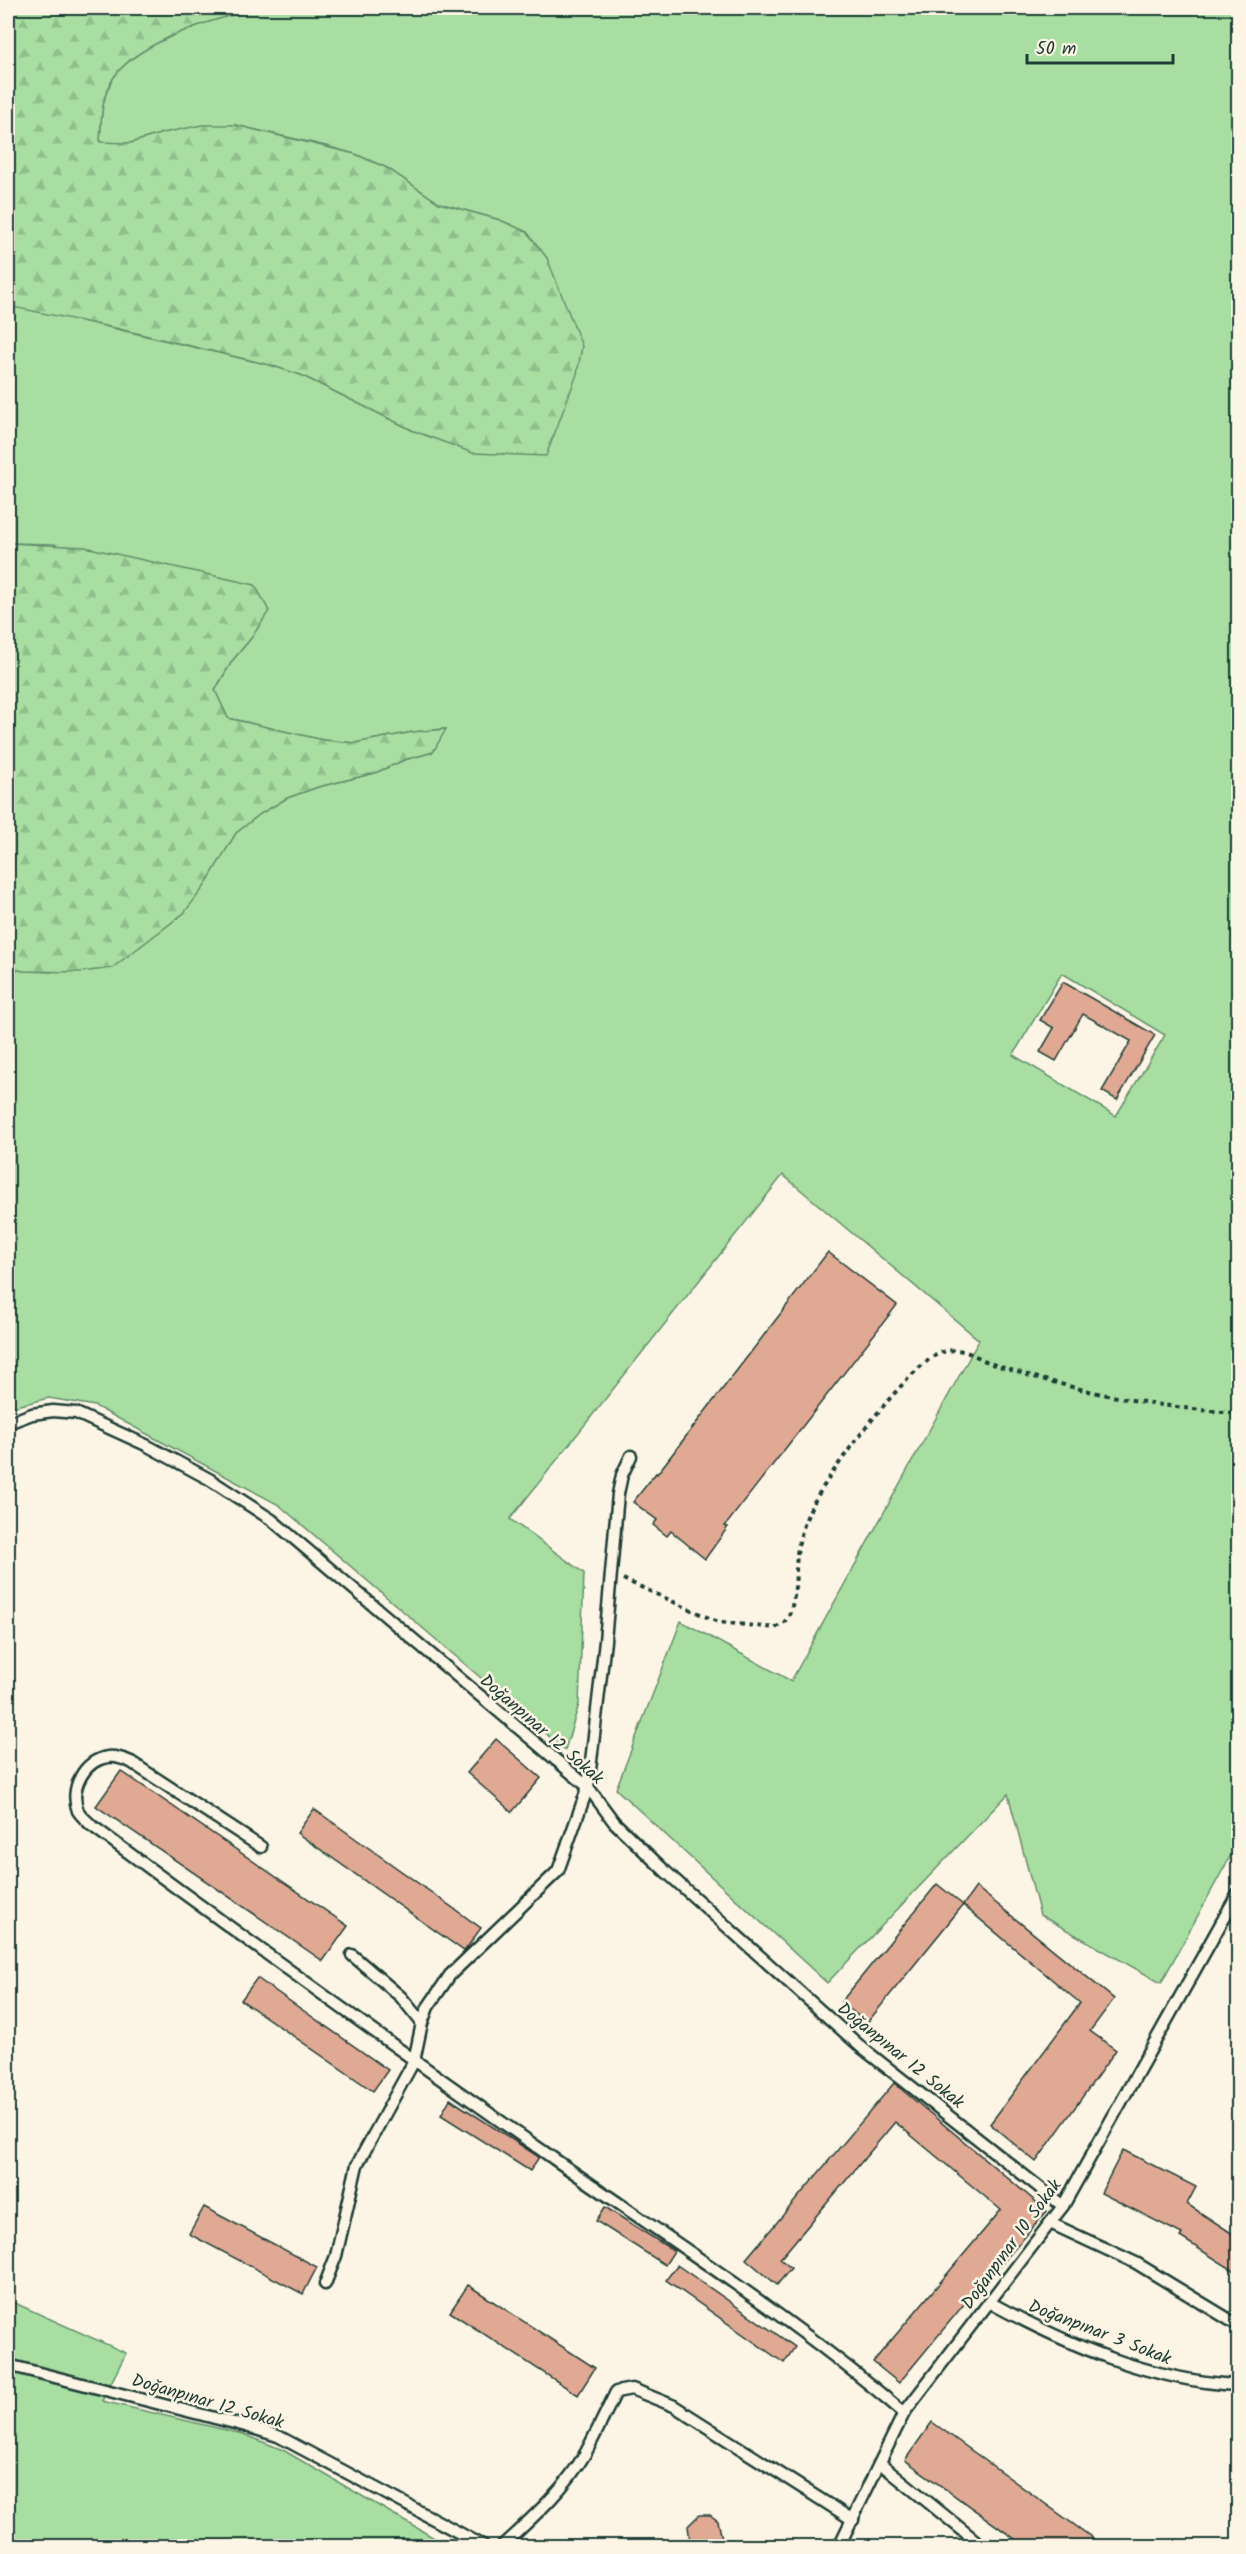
<svg xmlns="http://www.w3.org/2000/svg" width="1246" height="2554" font-family="Kalam,sans-serif">
  <defs>
    <pattern id="forest-firs" width="22" height="20" patternUnits="userSpaceOnUse" patternTransform="scale(1.5)"><rect width="22" height="20" fill="#a8dea2"/><path d="M5 1l3.5 6h-7zM16 11l3.5 6h-7z" fill="#90bf8c"/></pattern>
  </defs>
  <rect width="100%" height="100%" fill="#fcf5e5"/>
  <filter id="ink" filterUnits="userSpaceOnUse"><feTurbulence type="fractalNoise" baseFrequency=".0167" numOctaves="2"/><feDisplacementMap in="SourceGraphic" scale="12" xChannelSelector="R" yChannelSelector="G"/><feConvolveMatrix kernelMatrix="1 2 1 2 8 2 1 2 1" color-interpolation-filters="sRGB"/></filter>
  <g filter="url(#ink)">
    <g fill="#a8dea2" stroke="#648e6b" stroke-width="1.5" fill-rule="evenodd">
      <path d="M 322,8 L 1238,8 L 1238,1842 L 1161,1983 L 1040,1915 L 1008,1794 L 827,1983 L 616,1789 L 681,1621 L 791,1681 L 979,1340 L 783,1175 L 510,1519 L 584,1573 L 579,1704 L 565,1750 L 279,1505 L 95,1406 L 49,1398 L 8,1408 L 8,967 L 23,971 L 51,972 L 160,931 L 184,913 L 236,833 L 260,814 L 287,798 L 318,787 L 375,773 L 404,760 L 433,752 L 445,729 L 413,732 L 355,743 L 323,740 L 228,718 L 215,691 L 232,661 L 252,637 L 54,544 L 8,543 L 8,306 L 23,307 L 270,365 L 301,375 L 414,431 L 547,258 L 527,232 L 500,220 L 439,203 L 387,168 L 355,154 L 326,146 L 235,125 L 163,133 L 131,143 L 100,143 C 101,123 101,102 110,84 C 128,45 209,20 248,11 C 272,6 298,8 322,8 ZM 1062,973 L 1165,1035 L 1116,1116 L 1013,1055 Z"/>
      <path d="M 8,2300 L 126,2353 L 102,2401 L 243,2434 L 283,2450 L 448,2546 L 8,2546 Z"/>
    </g>
    <g fill="url(#forest-firs)" stroke="#648e6b" stroke-width="1.5">
      <path d="M 8,8 L 322,8 C 298,10 272,6 249,11 C 209,20 128,45 110,84 C 101,101 101,123 100,142 L 131,143 L 163,133 L 202,125 L 235,125 L 355,154 L 387,168 L 439,203 L 500,220 L 527,232 L 547,258 L 582,346 L 577,374 L 546,456 L 473,453 L 414,431 L 301,375 L 270,365 L 115,328 L 8,306 Z"/>
      <path d="M 8,543 L 85,547 L 255,585 L 269,611 L 252,637 L 232,661 L 215,690 L 228,718 L 323,740 L 355,743 L 413,732 L 446,729 L 433,752 L 404,760 L 375,773 L 318,787 L 287,798 L 260,814 L 236,833 L 204,887 L 184,913 L 112,968 L 81,972 L 23,971 L 8,967 Z"/>
    </g>
    <g fill="#dfa994" stroke="#1f3d34" stroke-width="1.5">
      <path d="M 1063,982 L 1155,1035 L 1117,1100 L 1102,1091 L 1131,1041 L 1083,1014 L 1056,1061 L 1040,1052 L 1054,1028 L 1040,1020 Z"/>
      <path d="M 828,1252 L 897,1305 L 725,1526 L 728,1527 L 705,1559 L 671,1531 L 667,1536 L 653,1525 L 657,1520 L 633,1502 L 656,1473 L 657,1474 Z"/>
      <path d="M 496,1739 L 541,1778 L 512,1812 L 467,1773 Z"/>
      <path d="M 121,1771 L 348,1926 L 323,1961 L 96,1806 Z"/>
      <path d="M 314,1809 L 481,1928 L 466,1949 L 464,1951 L 297,1833 Z"/>
      <path d="M 937,1884 L 963,1905 L 867,2023 L 841,2002 Z"/>
      <path d="M 976,1887 L 1114,1999 L 1090,2031 L 1116,2050 L 1036,2162 L 990,2124 L 1080,2003 L 963,1905 Z"/>
      <path d="M 257,1978 L 388,2070 L 373,2091 L 241,2000 Z"/>
      <path d="M 894,2083 L 1047,2211 L 981,2288 L 979,2286 L 899,2383 L 873,2362 L 1001,2210 L 895,2122 L 780,2259 L 791,2268 L 777,2285 L 746,2259 Z"/>
      <path d="M 450,2099 L 539,2157 L 530,2171 L 441,2115 Z"/>
      <path d="M 1123,2150 L 1196,2187 L 1187,2204 L 1239,2238 L 1239,2274 L 1180,2237 L 1182,2234 L 1101,2193 Z"/>
      <path d="M 204,2207 L 317,2267 L 303,2294 L 189,2234 Z"/>
      <path d="M 605,2207 L 674,2251 L 665,2265 L 596,2221 Z"/>
      <path d="M 677,2265 L 795,2347 L 784,2363 L 666,2280 Z"/>
      <path d="M 468,2285 L 595,2368 L 578,2395 L 450,2312 Z"/>
      <path d="M 932,2422 L 1105,2547 L 1026,2547 L 905,2460 Z"/>
      <path d="M 699,2515 L 710,2515 L 718,2521 L 724,2547 L 694,2547 L 690,2541 L 688,2526 Z"/>
    </g>
    <g fill="none" stroke-linecap="round" stroke-linejoin="round">
      <defs>
        <g id="lane">
          <path d="M 8,1423 L 32,1414 L 53,1411 L 76,1413 L 146,1445 L 209,1479 L 272,1520 L 588,1787 L 614,1822 L 665,1871 L 861,2047 L 1063,2206"/>
          <path d="M 261,1847 L 131,1762 C 124,1759 116,1756 108,1757 C 84,1760 69,1789 78,1811 C 81,1816 87,1821 91,1825 C 245,1939 400,2051 557,2161 C 674,2242 795,2320 904,2413"/>
          <path d="M 352,1955 L 401,1997 L 422,2023"/>
          <path d="M 1050,2223 L 1136,2263 L 1238,2325"/>
          <path d="M 325,2284 L 336,2256 L 357,2165 L 414,2061 L 422,2023 L 428,2007 L 450,1975 L 558,1871 L 588,1787 L 605,1641 L 618,1494 L 622,1475 L 631,1456"/>
          <path d="M 989,2302 C 1066,2344 1150,2381 1238,2385"/>
          <path d="M 8,2365 L 246,2426 L 278,2436 L 484,2546"/>
          <path d="M 880,2463 L 982,2546"/>
          <path d="M 502,2546 C 532,2518 564,2490 585,2454 C 596,2434 606,2412 616,2392 L 632,2389 L 674,2406 L 853,2520"/>
          <path d="M 839,2546 L 904,2413 L 1063,2206 L 1238,1893"/>
        </g>
      </defs>
      <use href="#lane" stroke="#1f3d34" stroke-width="15"/>
      <path stroke="#1f3d34" stroke-width="4" stroke-dasharray="4.5 4.5" stroke-linecap="butt" d="M 623,1579 L 718,1622 L 775,1628 C 780,1625 786,1622 788,1617 C 797,1598 795,1574 797,1554 C 799,1539 805,1519 812,1506 C 827,1475 913,1359 943,1352 C 966,1345 978,1360 998,1366 C 1077,1391 1156,1408 1238,1413"/>
      <use href="#lane" stroke="#fcf5e5" stroke-width="10"/>
    </g>
  </g>
  <g text-anchor="middle" stroke-width="5" stroke-linejoin="round" paint-order="stroke">
    <g font-size="18" fill="#1f3d34" stroke="#fcf5e5">
      <text transform="translate(542 1729) rotate(41)" y="6">Doğanpınar 12 Sokak</text>
      <text transform="translate(901 2055) rotate(39)" y="6">Doğanpınar 12 Sokak</text>
      <text transform="translate(1011 2244) rotate(-54)" y="6">Doğanpınar 10 Sokak</text>
      <text transform="translate(1100 2332) rotate(21)" y="6">Doğanpınar 3 Sokak</text>
      <text transform="translate(208 2401) rotate(16)" y="6">Doğanpınar 12 Sokak</text>
    </g>
  </g>
  <rect width="1246" height="2554" fill="none" stroke="#fcf5e5" stroke-width="30"/>
  <rect x="15" y="15" width="1216" height="2524" fill="none" stroke="#1f3d34" stroke-width="2" filter="url(#ink)"/>
  <path d="M1027 54v9h146v-9" fill="none" stroke="#1f3d34" stroke-width="3"/>
  <text x="1036" y="54" font-size="18" fill="#1f3d34" stroke="#fcf5e5" stroke-width="4.5" paint-order="stroke">50 m</text>
</svg>
